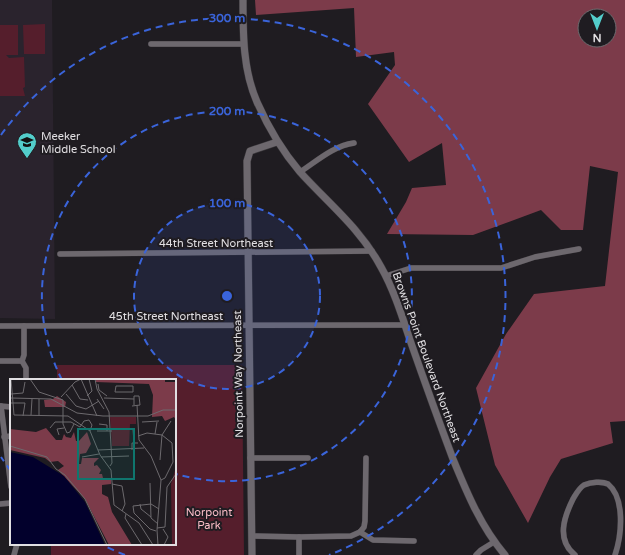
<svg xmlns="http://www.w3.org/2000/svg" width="625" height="555" font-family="'Varela Round',sans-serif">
  <rect width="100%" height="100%" fill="#1f1c21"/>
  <path fill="#2a232d" d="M 0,0 L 52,0 L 55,319 L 0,318 Z"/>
  <g fill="#551e2c">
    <path d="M 45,24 L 45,54 L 24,54 L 23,25 Z"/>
    <path d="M 0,25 L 18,25 L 18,55 L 6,55 L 9,58 L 24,57 L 25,87 L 23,88 L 25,96 L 0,96 Z"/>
    <path d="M 57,365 L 242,365 L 244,555 L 51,555 L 51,544 L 175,544 L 175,380 L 57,380 Z"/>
  </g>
  <path fill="#7c3b4a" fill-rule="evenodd" d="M 255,0 L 625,0 L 625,421 L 610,422 L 613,443 L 561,459 L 550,477 L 528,523 L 495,465 L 476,388 L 506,334 L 534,294 L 605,286 L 618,172 L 590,166 L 583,230 L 561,230 L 541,210 L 473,235 L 387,234 L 406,202 L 412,188 L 446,185 L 442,143 L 409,162 L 368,104 L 395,65 L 394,52 L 356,57 L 354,8 L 256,15 ZM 585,16 L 609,16 L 609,40 L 585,40 Z"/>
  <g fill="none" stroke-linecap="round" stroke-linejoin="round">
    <defs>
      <g id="minor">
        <path d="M 151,44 L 244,44"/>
        <path d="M 300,172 C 317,161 333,146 354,143"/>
        <path d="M 60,254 L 372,251"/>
        <path d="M 386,276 L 411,268 L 501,268 L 535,257 L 579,249"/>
        <path d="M 0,326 L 405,325"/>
        <path d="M 0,361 L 22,361"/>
        <path d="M 22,361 L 24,355 L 24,326"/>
        <path d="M 22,361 L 26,368 L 26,380"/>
        <path d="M 0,406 L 11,407"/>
        <path d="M 1,406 L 11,487"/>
        <path d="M 4,437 L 11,436"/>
        <path d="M 250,458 L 308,458"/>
        <path d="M 0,504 L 11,503"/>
        <path d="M 360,532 L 373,540 L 414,541"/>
        <path d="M 252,536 L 299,537 L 351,536 L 360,532 L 364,527 L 365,521 L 366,458"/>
        <path d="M 14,555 L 17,544"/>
        <path d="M 299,555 L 299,537"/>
        <path d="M 476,555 L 481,550 L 494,542"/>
        <path d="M 575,555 C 556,540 564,517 573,499 C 576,494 579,488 584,485 C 591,482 602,481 608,484 C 625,498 622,534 615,555"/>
      </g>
      <g id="tertiary">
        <path d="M 243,0 C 243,35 243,70 257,102 C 268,127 282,151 300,172 C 329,204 360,228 381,267 C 394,290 402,316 410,340 C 424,380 438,419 453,459 C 467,493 481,527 505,555"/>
        <path d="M 252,555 L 247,161 L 250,151 L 277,142"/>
      </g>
    </defs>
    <use href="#minor" stroke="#39363a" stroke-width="6"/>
    <use href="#tertiary" stroke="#39363a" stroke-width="8"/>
    <use href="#minor" stroke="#6d686e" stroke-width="5.5"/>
    <use href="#tertiary" stroke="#6d686e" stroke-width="7"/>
  </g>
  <circle cx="227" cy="296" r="93" fill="#3a64da" fill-opacity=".12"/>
  <g fill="none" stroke="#3a64da" stroke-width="2" stroke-dasharray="7 5">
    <circle cx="227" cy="296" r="93"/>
    <path d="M62 380A185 185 0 1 1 176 474"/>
    <path d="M125 555A278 278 0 0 1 103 545M11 471A278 278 0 0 1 1 457M1 135A278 278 0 1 1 329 555"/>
  </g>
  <defs>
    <symbol id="school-pin" viewBox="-11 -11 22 30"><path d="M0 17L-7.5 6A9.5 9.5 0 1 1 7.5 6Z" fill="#53cdcb" stroke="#1f1c21"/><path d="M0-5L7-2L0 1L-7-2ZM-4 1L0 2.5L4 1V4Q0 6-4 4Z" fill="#111"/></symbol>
  </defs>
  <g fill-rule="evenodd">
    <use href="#school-pin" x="16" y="131" width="22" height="30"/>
  </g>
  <g text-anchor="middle" stroke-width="4" stroke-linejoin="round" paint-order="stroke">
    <g font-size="11" fill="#e1dfe2" stroke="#1f1c21" text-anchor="start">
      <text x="41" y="140">Meeker<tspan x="41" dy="13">Middle School</tspan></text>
    </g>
    <g font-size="11" fill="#e1dfe2" stroke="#1f1c21">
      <text x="216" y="247">44th Street Northeast</text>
      <text x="166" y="320">45th Street Northeast</text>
      <text transform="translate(427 357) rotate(70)" y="4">Browns Point Boulevard Northeast</text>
      <text transform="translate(238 374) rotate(-91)" y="4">Norpoint Way Northeast</text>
    </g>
    <g font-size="11" fill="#fbbdc7" stroke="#1f1c21">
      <text x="209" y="516">Norpoint<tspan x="209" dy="13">Park</tspan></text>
    </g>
  </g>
  <g transform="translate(10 379)">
    <rect width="166" height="166" fill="#1f1c21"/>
    <path d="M 100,38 L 126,38 L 126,45 L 120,45 L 119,67 L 102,67 ZM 166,88 L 166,166 L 162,166 L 161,105 Z" fill="#551e2c"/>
    <path d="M 86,0 L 155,0 L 155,3 L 166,3 L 166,41 L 164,38 L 155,42 L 152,37 L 142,38 L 143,16 L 139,5 L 86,3 ZM 47,17 L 56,23 L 55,28 L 35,28 L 34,21 L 43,20 ZM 36,49 L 46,61 L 52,61 L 54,55 L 56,58 L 61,59 L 64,53 L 66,62 L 69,62 L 77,53 L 81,65 L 76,74 L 70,75 L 69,85 L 71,85 L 72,79 L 89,79 L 84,84 L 84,87 L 87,86 L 91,91 L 89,95 L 92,95 L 93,99 L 101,99 L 101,105 L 92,106 L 92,115 L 98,118 L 102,133 L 122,166 L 99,166 L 75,120 L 48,91 L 54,87 L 48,82 L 40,83 L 35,79 L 0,71 L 0,50 L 26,53 Z" fill="#7c3b4a"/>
    <path d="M 0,73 L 23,78 L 54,97 L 75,123 L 95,166 L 0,166 Z" fill="#02002c"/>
    <path fill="none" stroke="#6d6a6e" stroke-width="1" d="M 1,0 L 4,36 L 58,37 L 80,52 L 90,76 L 101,91 L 104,126 L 129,144 L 143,166M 20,0 L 29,13 L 53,21 L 53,45 L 57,54 L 60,53 L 64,45M 71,0 L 87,37M 85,0 L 87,10 L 99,33 L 102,84 L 100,87M 88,5 L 89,11 L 97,17M 62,6 L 70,20 L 78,21M 123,7 L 123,13 L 105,13 L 106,7 ZM 1,15 L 13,14 L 15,3M 56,15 L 66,27 L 76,30 L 89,22M 77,17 L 82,12 L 79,0M 51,18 L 65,3 L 71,0M 1,19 L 41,20 L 67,34 L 93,37 L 138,37 L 153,31 L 166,31M 94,19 L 124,20M 87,20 L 94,30M 1,24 L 15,24 L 13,37M 127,26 L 129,61 L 141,77 L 151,101 L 147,151 L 148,166M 122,27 L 130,26 L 129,17 L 124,17 L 124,26M 21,36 L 22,20M 29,37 L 29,20M 132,43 L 149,42M 89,45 L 97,46 L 97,52M 40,49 L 45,43 L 61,43 L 70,48 L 74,42 L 79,41 L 82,46 L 80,52M 123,50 L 124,64M 87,52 L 102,52M 145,55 L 147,43M 49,56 L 47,50 L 54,49M 128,57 L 137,54 L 152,56 L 162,64 L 163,83 L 155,99 L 151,101M 0,67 L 37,78 L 46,90 L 55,96 L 75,120 L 97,166M 88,71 L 134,69M 122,71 L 122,64 L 128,64M 72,78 L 89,75M 91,78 L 119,77M 150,81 L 152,56 L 161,42M 140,104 L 141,139 L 148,145M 102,105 L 112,107 L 115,125 L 112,132M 130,125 L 131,130 L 141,138M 116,135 L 115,139 L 132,166M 147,149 L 155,148 L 157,108 L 166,95M 153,150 L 158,158 L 154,166M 146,152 L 140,150 L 124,134 L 123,127 L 141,125 L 149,130"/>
    <path fill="#0f766e" fill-opacity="0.15" stroke="#0f766e" stroke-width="2" d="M 68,50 L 124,50 L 124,100 L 68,100 Z"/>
    <rect width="166" height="166" fill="none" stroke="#e1dfe2" stroke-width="2"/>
  </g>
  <circle cx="227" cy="296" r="6" fill="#3a64da" stroke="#1f1c21" stroke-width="2"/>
  <g font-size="12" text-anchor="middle" font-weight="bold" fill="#3a64da" stroke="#1f1c21" stroke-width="4" stroke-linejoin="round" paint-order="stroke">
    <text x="227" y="22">300 m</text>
    <text x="227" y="115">200 m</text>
    <text x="227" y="207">100 m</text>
  </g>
  <g transform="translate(597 28) rotate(180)"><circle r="19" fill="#1f1c21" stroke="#6d6a6e"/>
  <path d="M0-3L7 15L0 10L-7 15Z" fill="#53cdcb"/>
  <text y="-6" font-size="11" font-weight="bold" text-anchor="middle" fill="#e1dfe2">N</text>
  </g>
</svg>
